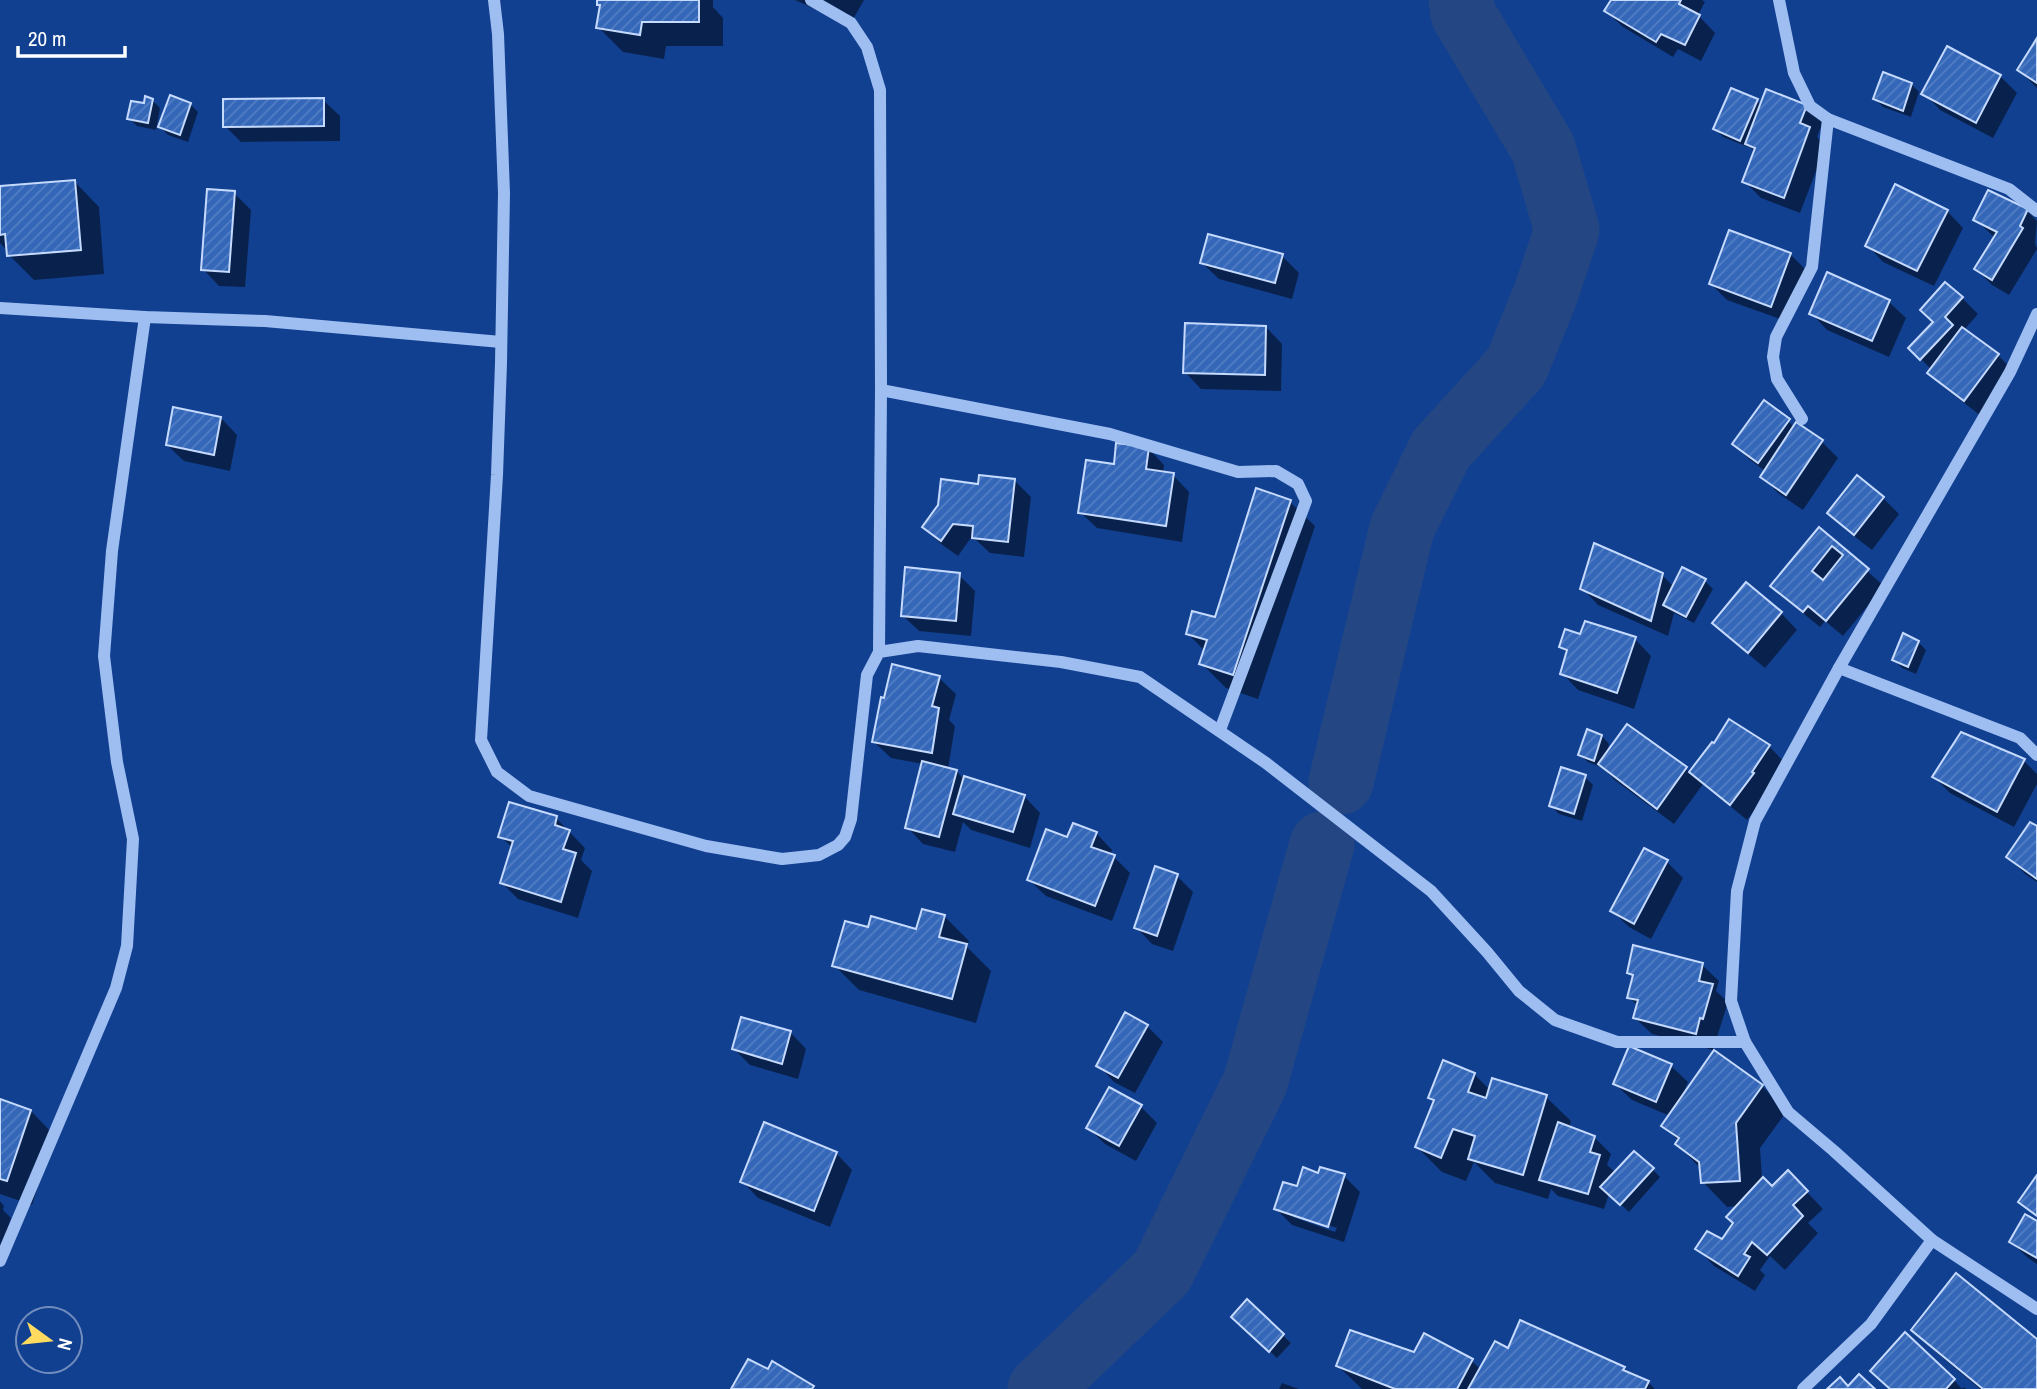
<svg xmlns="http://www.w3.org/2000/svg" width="2037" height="1389" font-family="'Archivo Narrow',sans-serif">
  <defs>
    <pattern id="building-hatch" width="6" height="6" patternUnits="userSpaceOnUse" patternTransform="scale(1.75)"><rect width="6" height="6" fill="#3567b9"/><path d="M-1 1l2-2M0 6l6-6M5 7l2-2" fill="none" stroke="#537ec4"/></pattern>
  </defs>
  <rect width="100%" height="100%" fill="#124091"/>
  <g fill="#0007" fill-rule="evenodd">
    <path d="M 599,0 L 713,0 L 713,7 L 723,18 L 723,46 L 666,46 L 664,59 L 623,52 L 598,27 L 601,7 Z"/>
    <path d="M 795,0 L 864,0 L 848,28 L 832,17 Z"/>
    <path d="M 1613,0 L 1702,0 L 1705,2 L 1698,15 L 1715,33 L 1701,61 L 1678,49 L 1673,57 L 1623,27 L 1606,11 Z"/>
    <path d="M 2037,41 L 2037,88 L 2019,70 Z"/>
    <path d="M 1948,48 L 2000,76 L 2017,93 L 1993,138 L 1940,110 L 1924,93 Z"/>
    <path d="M 1911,84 L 1919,92 L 1911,117 L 1883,107 L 1875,99 Z"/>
    <path d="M 152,100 L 160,108 L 156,130 L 137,126 L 129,118 Z"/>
    <path d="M 323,100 L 340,116 L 340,141 L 241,142 L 225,126 Z"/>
    <path d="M 1757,101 L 1761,105 L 1806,106 L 1823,122 L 1817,137 L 1826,145 L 1800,213 L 1761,198 L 1744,181 L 1755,152 L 1749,146 L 1748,147 L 1723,137 L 1715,129 Z"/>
    <path d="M 190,104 L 198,112 L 188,142 L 168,135 L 160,127 Z"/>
    <path d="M 75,182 L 99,207 L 104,274 L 34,280 L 9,255 L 9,252 L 0,243 L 0,188 Z"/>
    <path d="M 234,193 L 251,210 L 245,287 L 219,286 L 203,269 Z"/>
    <path d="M 1947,211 L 1963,228 L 1934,286 L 1883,262 L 1867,245 Z"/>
    <path d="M 2027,211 L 2037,221 L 2035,243 L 2037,249 L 2009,295 L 1992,285 L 1976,269 L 1995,238 L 1976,220 Z"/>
    <path d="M 1790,254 L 1807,271 L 1788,322 L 1727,300 L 1711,284 Z"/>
    <path d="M 1282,256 L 1299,273 L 1292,299 L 1219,279 L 1202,263 Z"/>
    <path d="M 1828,274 L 1889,302 L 1906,318 L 1889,357 L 1827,330 L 1811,313 Z"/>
    <path d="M 1962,298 L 1978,314 L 1964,330 L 1998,355 L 2014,372 L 1981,416 L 1946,389 L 1929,373 L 1932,370 L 1910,348 Z"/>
    <path d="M 1266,327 L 1282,344 L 1281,391 L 1201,389 L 1185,372 Z"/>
    <path d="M 221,418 L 237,435 L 230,471 L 184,461 L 167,445 Z"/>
    <path d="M 1788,421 L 1794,427 L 1821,441 L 1838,458 L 1803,510 L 1778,493 L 1762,476 L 1765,471 L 1750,460 L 1734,444 Z"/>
    <path d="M 1148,448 L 1164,465 L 1163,474 L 1173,475 L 1189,492 L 1182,542 L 1097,528 L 1080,512 L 1116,466 Z"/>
    <path d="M 1015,481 L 1031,497 L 1024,557 L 990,553 L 976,540 L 970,539 L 958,556 L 941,544 L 924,527 L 980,486 Z"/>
    <path d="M 1883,498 L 1899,514 L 1872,550 L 1845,529 L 1829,513 Z"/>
    <path d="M 1290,502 L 1315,526 L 1258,699 L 1226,688 L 1201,663 L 1205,651 L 1188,634 L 1216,619 Z"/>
    <path d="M 1820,529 L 1884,586 L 1843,636 L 1825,621 L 1820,627 L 1789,602 L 1772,585 Z"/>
    <path d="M 959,575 L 975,591 L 971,636 L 919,631 L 902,615 Z"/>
    <path d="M 1662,575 L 1674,587 L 1705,581 L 1713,589 L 1694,623 L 1674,613 L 1668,636 L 1598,605 L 1582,588 Z"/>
    <path d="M 1781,613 L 1797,630 L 1765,668 L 1730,639 L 1714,623 Z"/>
    <path d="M 1581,636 L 1635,639 L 1651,656 L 1634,709 L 1578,690 L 1562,673 L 1568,654 L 1561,647 Z"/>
    <path d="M 1918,642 L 1926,650 L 1916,674 L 1902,668 L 1894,660 Z"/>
    <path d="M 939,678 L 956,694 L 949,720 L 955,726 L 948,769 L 956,771 L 965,780 L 1024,796 L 1040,813 L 1030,848 L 971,830 L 963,822 L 955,852 L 923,844 L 907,827 L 923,764 L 891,758 L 874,742 Z"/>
    <path d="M 1628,726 L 1691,773 L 1769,746 L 1785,763 L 1769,791 L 1747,820 L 1703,784 L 1674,824 L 1616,781 L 1603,768 L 1588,762 L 1580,755 L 1602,736 L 1609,744 L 1606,755 Z"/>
    <path d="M 2024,761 L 2037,774 L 2037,784 L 2014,827 L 1950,793 L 1934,777 Z"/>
    <path d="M 1585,777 L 1593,785 L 1582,821 L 1559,814 L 1551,806 Z"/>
    <path d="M 556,818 L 585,848 L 581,860 L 592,871 L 578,918 L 518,899 L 502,883 L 513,848 L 500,836 Z"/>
    <path d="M 2037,828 L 2037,882 L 2025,874 L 2008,857 Z"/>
    <path d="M 1096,833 L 1112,850 L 1110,855 L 1114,857 L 1130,873 L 1112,921 L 1046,896 L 1029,880 L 1068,839 Z"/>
    <path d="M 1667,862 L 1683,878 L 1651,939 L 1629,927 L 1612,911 Z"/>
    <path d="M 1177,876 L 1193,892 L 1173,951 L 1152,944 L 1136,927 Z"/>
    <path d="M 944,916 L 969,941 L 967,947 L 991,971 L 976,1023 L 859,990 L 834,965 L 870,929 L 917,931 Z"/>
    <path d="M 1702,965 L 1719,981 L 1716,991 L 1728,1002 L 1713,1050 L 1652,1034 L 1635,1018 L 1638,1006 L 1629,997 L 1634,978 L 1628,972 Z"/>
    <path d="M 1147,1026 L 1163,1042 L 1135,1093 L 1114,1082 L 1098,1065 Z"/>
    <path d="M 790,1032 L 806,1049 L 798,1079 L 750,1065 L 734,1049 Z"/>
    <path d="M 1630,1048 L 1671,1066 L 1688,1082 L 1681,1097 L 1762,1086 L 1787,1111 L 1760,1148 L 1762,1179 L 1772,1188 L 1804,1189 L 1823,1209 L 1808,1223 L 1818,1233 L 1785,1270 L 1770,1256 L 1760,1270 L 1765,1275 L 1755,1291 L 1714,1266 L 1698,1249 L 1722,1242 L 1735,1223 L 1738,1206 L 1727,1207 L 1703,1182 L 1701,1169 L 1677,1144 L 1679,1141 L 1663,1126 L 1670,1116 L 1632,1100 L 1615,1084 Z"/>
    <path d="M 1474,1074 L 1490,1090 L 1546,1097 L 1571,1121 L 1569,1128 L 1594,1137 L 1611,1154 L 1607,1165 L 1616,1173 L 1652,1169 L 1660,1177 L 1629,1212 L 1609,1194 L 1604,1209 L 1558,1196 L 1551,1189 L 1548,1199 L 1495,1183 L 1474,1162 L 1466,1181 L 1442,1172 L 1417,1147 L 1435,1103 L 1430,1097 Z"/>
    <path d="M 0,1101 L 31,1111 L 55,1136 L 32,1205 L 0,1194 Z"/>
    <path d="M 1141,1107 L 1157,1123 L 1136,1161 L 1105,1144 L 1088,1128 Z"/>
    <path d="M 836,1153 L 852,1170 L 830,1227 L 758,1198 L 742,1181 Z"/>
    <path d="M 1320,1175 L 1344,1176 L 1360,1192 L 1344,1242 L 1292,1225 L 1276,1209 L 1298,1188 ZM 1293,1214 L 1337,1228 L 1335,1232 L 1293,1217 Z"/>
    <path d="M 0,1201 L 4,1206 L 3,1210 L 11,1218 L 0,1258 Z"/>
    <path d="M 2037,1223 L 2037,1264 L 2028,1258 L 2011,1242 Z"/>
    <path d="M 1247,1302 L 1291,1343 L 1277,1358 L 1234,1317 Z"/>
    <path d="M 1913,1330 L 2037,1341 L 2037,1389 L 1980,1389 L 1938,1354 Z"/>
    <path d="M 1509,1350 L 1624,1368 L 1631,1375 L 1648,1382 L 1655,1389 L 1362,1389 L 1338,1366 L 1415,1354 L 1472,1361 L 1481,1370 Z"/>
    <path d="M 1954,1380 L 1962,1389 L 1964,1387 L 1966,1389 L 1891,1389 Z"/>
    <path d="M 1282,1383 L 1299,1389 L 1279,1389 Z"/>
  </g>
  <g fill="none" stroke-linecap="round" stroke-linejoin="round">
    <g stroke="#244783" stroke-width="65">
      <path d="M 1341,782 L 1402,528 L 1441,449 L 1516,367 L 1546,293 L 1567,230 L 1543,148 L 1463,14 L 1461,0"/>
      <path d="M 1040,1389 L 1162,1272 L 1255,1083 L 1322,844"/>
    </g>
  </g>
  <g fill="url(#building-hatch)" stroke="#c5dafd" stroke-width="2" fill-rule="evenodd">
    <path d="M 597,0 L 699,0 L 699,22 L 642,22 L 640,35 L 596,28 L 600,5 L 597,5 Z"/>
    <path d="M 1611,0 L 1681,0 L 1679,4 L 1700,15 L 1685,45 L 1661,34 L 1656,42 L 1604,11 Z"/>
    <path d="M 2037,38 L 2037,83 L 2017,70 Z"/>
    <path d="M 1947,46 L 2001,75 L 1976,123 L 1921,94 Z"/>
    <path d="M 1883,72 L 1912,83 L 1903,111 L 1873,99 Z"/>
    <path d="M 1731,88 L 1758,99 L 1740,141 L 1713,129 Z"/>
    <path d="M 1766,89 L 1807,105 L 1800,123 L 1810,127 L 1784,198 L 1742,182 L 1755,148 L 1745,144 Z"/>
    <path d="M 170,95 L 191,103 L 180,135 L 158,127 Z"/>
    <path d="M 145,96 L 153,99 L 148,123 L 127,119 L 131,101 L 144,103 Z"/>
    <path d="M 324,98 L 324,126 L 223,127 L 223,99 Z"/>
    <path d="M 75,180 L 81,250 L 7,256 L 5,234 L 0,235 L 0,186 Z"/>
    <path d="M 1895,184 L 1948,210 L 1917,271 L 1865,246 Z"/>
    <path d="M 207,189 L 235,191 L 229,272 L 201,270 Z"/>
    <path d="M 1988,190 L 2028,209 L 2020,226 L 2023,228 L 1992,280 L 1974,269 L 1997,232 L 1973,220 Z"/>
    <path d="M 1729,230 L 1791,253 L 1771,307 L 1709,284 Z"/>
    <path d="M 1208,234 L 1283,254 L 1275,283 L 1200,263 Z"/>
    <path d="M 1827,272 L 1890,300 L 1872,341 L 1809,314 Z"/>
    <path d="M 1945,282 L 1963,297 L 1945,317 L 1953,325 L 1920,360 L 1908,348 L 1933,322 L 1920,310 Z"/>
    <path d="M 1185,323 L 1266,326 L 1265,375 L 1183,373 Z"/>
    <path d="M 1962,327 L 1999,354 L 1964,401 L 1927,373 Z"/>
    <path d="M 1764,400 L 1790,419 L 1758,463 L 1732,444 Z"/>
    <path d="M 173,407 L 221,417 L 214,455 L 166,445 Z"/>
    <path d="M 1796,422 L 1823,440 L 1786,495 L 1760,477 Z"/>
    <path d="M 1116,443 L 1149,447 L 1146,469 L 1174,473 L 1166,526 L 1078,513 L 1086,460 L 1114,464 Z"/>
    <path d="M 979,475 L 1015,479 L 1008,542 L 972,538 L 973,526 L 953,524 L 941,541 L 922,527 L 938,505 L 941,479 L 978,484 Z"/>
    <path d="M 1857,475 L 1884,497 L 1854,535 L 1827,513 Z"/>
    <path d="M 1256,488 L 1291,500 L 1233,675 L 1199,664 L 1207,640 L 1186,634 L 1192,611 L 1215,617 Z"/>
    <path d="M 1819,527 L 1869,569 L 1826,621 L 1808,606 L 1803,612 L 1770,586 ZM 1832,546 L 1843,555 L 1823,580 L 1812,571 Z"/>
    <path d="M 1594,543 L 1663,573 L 1651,621 L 1580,589 Z"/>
    <path d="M 905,567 L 960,573 L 956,621 L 901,616 Z"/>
    <path d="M 1682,567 L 1706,579 L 1686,617 L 1663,605 Z"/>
    <path d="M 1746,582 L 1782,612 L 1748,653 L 1712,623 Z"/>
    <path d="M 1585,621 L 1636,637 L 1617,693 L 1560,674 L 1567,650 L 1559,647 L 1565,629 L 1580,634 Z"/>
    <path d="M 1903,633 L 1919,641 L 1908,667 L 1892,660 Z"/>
    <path d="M 892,664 L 940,676 L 932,706 L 939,708 L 932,753 L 872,742 L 881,697 L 884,698 Z"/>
    <path d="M 1729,719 L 1770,745 L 1752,772 L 1754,773 L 1730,805 L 1689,772 L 1712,742 L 1714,743 Z"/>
    <path d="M 1627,724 L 1687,767 L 1657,809 L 1598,764 Z"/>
    <path d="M 1587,729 L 1602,735 L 1594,761 L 1578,755 Z"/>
    <path d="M 1961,732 L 2025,759 L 1997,812 L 1932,777 Z"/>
    <path d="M 922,761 L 957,770 L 939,837 L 905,828 Z"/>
    <path d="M 1561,767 L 1586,775 L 1574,814 L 1549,806 Z"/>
    <path d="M 964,776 L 1025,795 L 1013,832 L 953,814 Z"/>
    <path d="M 509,802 L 557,816 L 555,825 L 570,830 L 563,849 L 576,853 L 561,902 L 500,883 L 513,841 L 498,837 Z"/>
    <path d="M 2030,822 L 2037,826 L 2037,879 L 2006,857 Z"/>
    <path d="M 1073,823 L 1097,832 L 1091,847 L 1115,855 L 1095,906 L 1027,880 L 1046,829 L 1067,837 Z"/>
    <path d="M 1644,848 L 1668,860 L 1634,924 L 1610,911 Z"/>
    <path d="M 1155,866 L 1178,874 L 1157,936 L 1134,928 Z"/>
    <path d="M 922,909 L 945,915 L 939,937 L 967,944 L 952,999 L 832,966 L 845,921 L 868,927 L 871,916 L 916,929 Z"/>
    <path d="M 1633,945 L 1703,963 L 1699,981 L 1713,984 L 1703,1019 L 1700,1018 L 1696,1034 L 1633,1018 L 1638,1000 L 1627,998 L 1633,975 L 1627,973 Z"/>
    <path d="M 1125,1012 L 1148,1025 L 1118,1078 L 1096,1066 Z"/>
    <path d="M 741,1017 L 791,1031 L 782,1064 L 732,1049 Z"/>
    <path d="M 1629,1046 L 1672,1064 L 1656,1102 L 1613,1084 Z"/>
    <path d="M 1714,1050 L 1763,1085 L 1736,1123 L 1740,1181 L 1701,1183 L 1699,1162 L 1675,1144 L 1679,1138 L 1661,1126 Z"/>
    <path d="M 1443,1060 L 1475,1073 L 1468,1092 L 1486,1098 L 1492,1078 L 1547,1095 L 1523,1175 L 1468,1159 L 1475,1136 L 1453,1129 L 1441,1158 L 1415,1147 L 1434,1100 L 1428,1098 Z"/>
    <path d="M 1109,1087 L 1142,1105 L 1119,1146 L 1086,1128 Z"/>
    <path d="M 0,1099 L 31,1110 L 7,1181 L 0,1179 Z"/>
    <path d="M 764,1122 L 837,1152 L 814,1211 L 740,1182 Z"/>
    <path d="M 1558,1122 L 1595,1136 L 1590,1152 L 1600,1155 L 1588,1194 L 1539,1180 Z"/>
    <path d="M 1634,1151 L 1654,1168 L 1620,1205 L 1600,1187 Z"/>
    <path d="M 1303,1167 L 1318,1173 L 1320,1167 L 1345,1174 L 1328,1227 L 1274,1209 L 1283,1182 L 1297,1186 Z"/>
    <path d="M 1788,1170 L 1808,1191 L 1793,1205 L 1803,1216 L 1767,1255 L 1752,1242 L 1744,1254 L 1750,1257 L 1738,1276 L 1695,1249 L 1707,1231 L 1722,1239 L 1733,1223 L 1726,1217 L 1763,1177 L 1772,1186 Z"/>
    <path d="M 2037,1175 L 2037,1216 L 2018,1202 Z"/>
    <path d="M 2025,1214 L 2037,1221 L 2037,1258 L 2009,1242 Z"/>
    <path d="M 1956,1273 L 2037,1339 L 2037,1389 L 1983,1389 L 1911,1330 Z"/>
    <path d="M 1247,1299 L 1284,1334 L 1269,1352 L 1231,1317 Z"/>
    <path d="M 1520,1320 L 1625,1367 L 1623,1370 L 1649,1381 L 1645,1389 L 1468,1389 L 1495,1341 L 1508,1348 Z"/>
    <path d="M 1350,1330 L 1414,1352 L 1424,1333 L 1473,1359 L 1457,1389 L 1395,1389 L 1336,1366 Z"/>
    <path d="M 1905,1332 L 1955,1379 L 1946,1389 L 1890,1389 L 1870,1371 Z"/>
    <path d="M 748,1359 L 768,1369 L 772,1361 L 814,1386 L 812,1389 L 731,1389 Z"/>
    <path d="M 1859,1374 L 1875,1389 L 1827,1389 L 1840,1377 L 1848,1386 Z"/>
  </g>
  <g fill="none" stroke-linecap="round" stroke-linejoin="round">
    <g stroke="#9ebef2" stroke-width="12">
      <path d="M 494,0 L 498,34 L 504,193 L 501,363 L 497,475 L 481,740 L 497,772 L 529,796 L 706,846 L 782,859 L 819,855 L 838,845 L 845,837 L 851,819 L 867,675 L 879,652 L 918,646 L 1061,662 L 1140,677 L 1266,763 L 1431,891 L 1487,952 L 1519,991 L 1555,1020 L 1617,1042 L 1745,1042 L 1788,1112 L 1834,1151 L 1932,1240 L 2037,1309"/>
      <path d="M 811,0 L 851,23 L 867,47 L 880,90 L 881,390 L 879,652"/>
      <path d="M 1779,0 L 1794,73 L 1810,106 L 1828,119 L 2009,189 L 2037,211"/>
      <path d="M 0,308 L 145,317 L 265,321 L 501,342"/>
      <path d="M 881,390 L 1110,434 L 1238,472 L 1276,471 L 1298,484 L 1306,501 L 1220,730"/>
      <path d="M 1802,419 L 1777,379 L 1773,357 L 1776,337 L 1812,267 L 1828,119"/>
      <path d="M 1839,668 L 2020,738 L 2037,755"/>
      <path d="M 1745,1042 L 1731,1001 L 1737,891 L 1755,821 L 1839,668 L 2010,372 L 2037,314"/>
      <path d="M 0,1261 L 116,988 L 127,946 L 133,839 L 117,762 L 104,656 L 112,551 L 145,317"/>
      <path d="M 1803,1389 L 1871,1324 L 1932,1240"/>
    </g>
  </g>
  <g transform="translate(49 1340) rotate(105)"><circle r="33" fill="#124091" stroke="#718cbd" stroke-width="2"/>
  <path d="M0-5L12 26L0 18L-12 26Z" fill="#ffdc5f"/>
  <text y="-10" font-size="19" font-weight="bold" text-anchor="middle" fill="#ffffff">N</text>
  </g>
  <path d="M18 46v10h107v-10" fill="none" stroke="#ffffff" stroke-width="3.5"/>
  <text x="28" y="46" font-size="21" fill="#ffffff" stroke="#124091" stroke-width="5" paint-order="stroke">20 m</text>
</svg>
